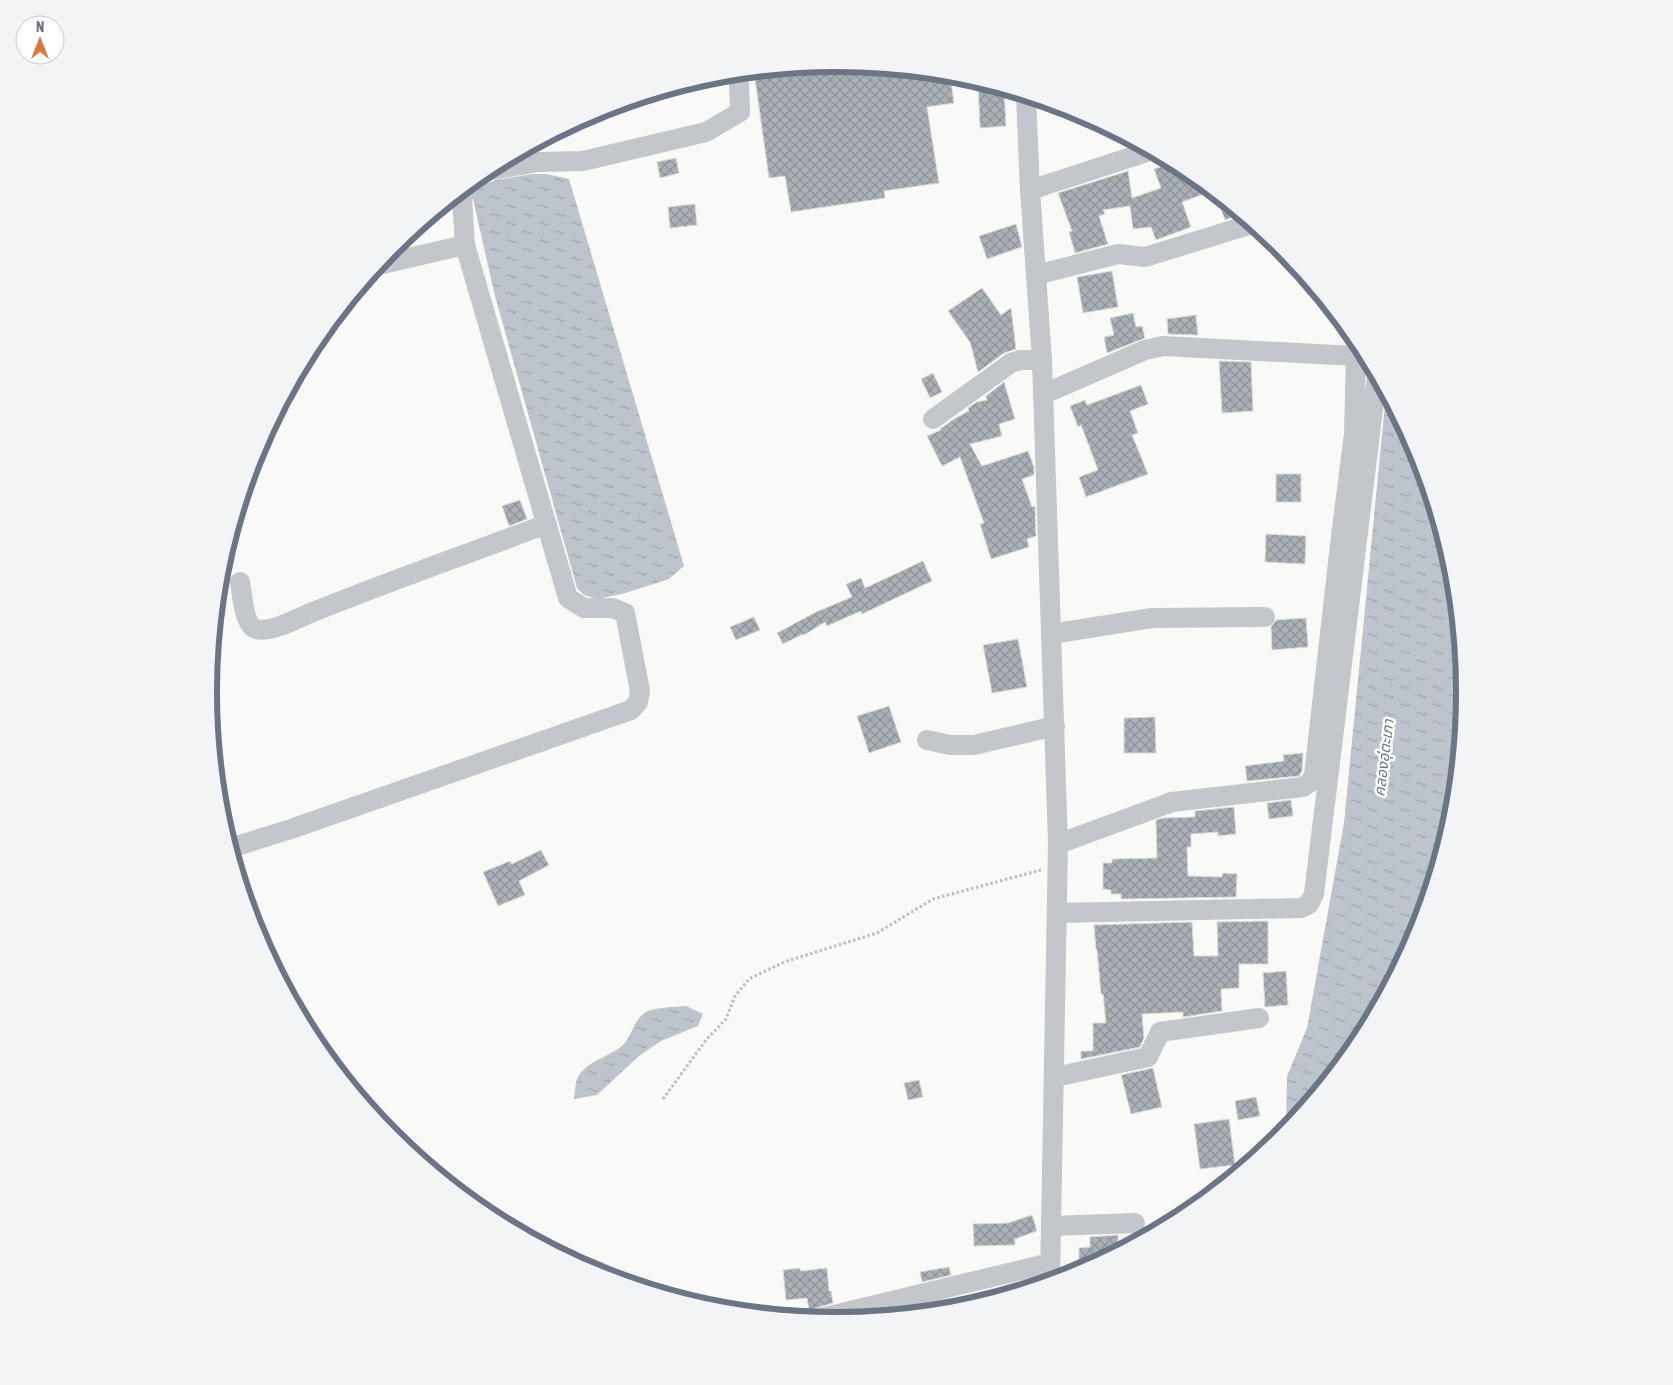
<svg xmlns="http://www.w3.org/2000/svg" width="1673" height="1385" font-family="'Asap Condensed','Noto Sans Thai',sans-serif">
  <defs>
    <pattern id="water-ripples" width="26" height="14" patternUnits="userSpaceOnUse" patternTransform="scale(1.25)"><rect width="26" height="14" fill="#bdc4cb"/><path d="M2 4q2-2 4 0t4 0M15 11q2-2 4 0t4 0" fill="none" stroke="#9ea4aa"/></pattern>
    <pattern id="building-cross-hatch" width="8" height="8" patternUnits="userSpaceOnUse" patternTransform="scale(1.25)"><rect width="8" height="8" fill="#abb0b7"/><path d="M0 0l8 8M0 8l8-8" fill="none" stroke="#8f949a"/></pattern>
  </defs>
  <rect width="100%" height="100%" fill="#f9f9f7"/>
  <g fill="url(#water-ripples)">
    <path d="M 532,174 L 546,174 L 569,179 L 684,566 L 669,579 L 622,594 L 597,599 L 584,595 L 577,588 L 495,296 L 473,199 L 477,187 L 496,180 Z"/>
    <path d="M 1386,394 L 1417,452 L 1453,570 L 1465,693 L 1461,735 L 1446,838 L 1417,933 L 1359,1042 L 1286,1131 L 1287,1076 L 1307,1028 L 1344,823 Z"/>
    <path d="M 686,1006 L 703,1014 L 698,1026 L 661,1041 L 639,1056 L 597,1095 L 574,1099 C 575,1093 575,1085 577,1079 C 585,1061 610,1057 623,1045 C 634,1034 633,1018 648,1011 C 659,1007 674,1007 686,1006 Z"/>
  </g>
  <g fill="url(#building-cross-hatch)" stroke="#dbdbd9">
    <path d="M 837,64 L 950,75 L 954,103 L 927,107 L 939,183 L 884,191 L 885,198 L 791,212 L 785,176 L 769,178 L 754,72 Z"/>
    <path d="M 978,81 L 1004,89 L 1006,126 L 980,128 Z"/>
    <path d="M 676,158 L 679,173 L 660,178 L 657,162 Z"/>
    <path d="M 1173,163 L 1186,170 L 1212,191 L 1182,202 L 1191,227 L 1156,240 L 1151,227 L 1133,229 L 1130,206 L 1103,210 L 1105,214 L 1099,216 L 1108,244 L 1075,253 L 1069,232 L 1072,231 L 1058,193 L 1128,171 L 1132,198 L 1161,188 L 1154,169 Z"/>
    <path d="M 1215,193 L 1230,206 L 1240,214 L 1225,220 Z"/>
    <path d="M 695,204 L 697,225 L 670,228 L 668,207 Z"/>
    <path d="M 1016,224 L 1022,247 L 987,259 L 979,236 Z"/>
    <path d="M 1112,271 L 1118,307 L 1083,313 L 1077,277 Z"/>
    <path d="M 982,288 L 1001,315 L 1011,308 L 1016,349 L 1004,353 L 978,372 L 970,342 L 948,311 Z"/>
    <path d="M 1133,313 L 1136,327 L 1142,326 L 1145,338 L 1107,353 L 1104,337 L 1114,335 L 1110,318 Z"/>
    <path d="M 1196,315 L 1198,335 L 1168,334 L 1167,319 Z"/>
    <path d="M 1219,361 L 1251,362 L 1253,411 L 1222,413 Z"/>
    <path d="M 933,373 L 942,392 L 930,398 L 921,379 Z"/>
    <path d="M 1004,382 L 1015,419 L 999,424 L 1002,436 L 970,444 L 982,466 L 1028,451 L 1034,467 L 1034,475 L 1022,479 L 1032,507 L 1035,506 L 1036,536 L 1027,539 L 1029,547 L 991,559 L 980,524 L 984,523 L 960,457 L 942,466 L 927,436 L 941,430 L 940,429 L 954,419 L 969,411 L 968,408 L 977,402 L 987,400 L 986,396 Z"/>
    <path d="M 1141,385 L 1148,404 L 1130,411 L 1138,433 L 1132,435 L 1148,474 L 1086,497 L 1079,477 L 1098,470 L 1081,425 L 1078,427 L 1070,406 L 1085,400 L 1087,405 Z"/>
    <rect x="1276" y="474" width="25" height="28"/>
    <path d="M 520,500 L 527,519 L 509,526 L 502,506 Z"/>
    <path d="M 1266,534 L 1306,536 L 1305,564 L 1265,562 Z"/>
    <path d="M 923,561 L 932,581 L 862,614 L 861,611 L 827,626 L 825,622 L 804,635 L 803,634 L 783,644 L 777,633 L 816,612 L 852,597 L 846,584 L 861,578 L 865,588 Z"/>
    <path d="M 754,617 L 760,630 L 736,640 L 730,627 Z"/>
    <path d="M 1306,618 L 1308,647 L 1272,650 L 1271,627 L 1276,620 Z"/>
    <path d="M 1018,639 L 1027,687 L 992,693 L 983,645 Z"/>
    <path d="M 889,706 L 901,742 L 869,753 L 857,716 Z"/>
    <path d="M 1155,717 L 1156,753 L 1124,753 L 1124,718 Z"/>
    <path d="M 1303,753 L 1302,771 L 1299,776 L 1247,781 L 1245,766 L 1284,761 L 1283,755 Z"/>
    <path d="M 1291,800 L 1293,816 L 1269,819 L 1267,803 Z"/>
    <path d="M 1234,807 L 1236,834 L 1218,836 L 1218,832 L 1191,834 L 1191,847 L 1187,847 L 1188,876 L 1222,877 L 1223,873 L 1237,874 L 1236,897 L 1121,899 L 1121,894 L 1111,894 L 1111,890 L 1103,889 L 1103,863 L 1112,863 L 1112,859 L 1157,858 L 1156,820 L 1163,818 L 1195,817 L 1195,811 Z"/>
    <path d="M 541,850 L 549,865 L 519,881 L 525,895 L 498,906 L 483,872 L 510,861 L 512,864 Z"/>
    <path d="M 1268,921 L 1268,964 L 1239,964 L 1239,988 L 1221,989 L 1222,1011 L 1183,1017 L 1183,1012 L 1142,1014 L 1144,1038 L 1140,1047 L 1081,1059 L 1081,1051 L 1093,1051 L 1093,1023 L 1106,1023 L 1103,994 L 1101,994 L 1097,950 L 1096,950 L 1094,925 L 1192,922 L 1194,956 L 1218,956 L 1217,922 Z"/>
    <path d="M 1286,971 L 1288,1005 L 1265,1007 L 1263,973 Z"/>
    <path d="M 1153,1068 L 1162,1107 L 1131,1114 L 1121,1075 Z"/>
    <path d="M 919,1080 L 923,1097 L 908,1100 L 904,1083 Z"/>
    <path d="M 1256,1097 L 1260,1116 L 1238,1120 L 1235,1101 Z"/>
    <path d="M 1229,1119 L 1235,1165 L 1200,1169 L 1194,1124 Z"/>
    <path d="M 1032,1215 L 1037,1231 L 1015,1239 L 1015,1245 L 974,1246 L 973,1224 L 1008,1223 Z"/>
    <path d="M 1118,1235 L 1118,1251 L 1079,1272 L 1079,1248 L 1090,1247 L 1090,1237 Z"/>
    <path d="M 949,1267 L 951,1275 L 922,1282 L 920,1272 Z"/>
    <path d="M 800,1268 L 800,1271 L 827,1268 L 829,1291 L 831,1291 L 833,1303 L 809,1310 L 807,1298 L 786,1300 L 783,1270 Z"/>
    <path d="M 985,1291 L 987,1301 L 971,1306 L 969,1295 Z"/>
  </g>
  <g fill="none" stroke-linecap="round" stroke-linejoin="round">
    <path stroke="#bbbdc0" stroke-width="3" stroke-dasharray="2.5 2.5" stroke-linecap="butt" d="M 663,1099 L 706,1040 L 726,1019 L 735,996 L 749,979 L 784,962 L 877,933 L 933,899 L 1041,870"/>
    <g stroke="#c3c6ca" stroke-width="20">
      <path d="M 1026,96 L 1030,190 L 1042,360 L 1058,844 L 1050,1281"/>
      <path d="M 486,171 L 538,162 L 583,161 L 706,132 L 740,112 L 739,84 L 736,74"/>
      <path d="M 1030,190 L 1150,151"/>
      <path d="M 378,265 L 465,245"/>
      <path d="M 1036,275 L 1118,254 L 1145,257 L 1252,224"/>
      <path d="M 1044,394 L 1145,350 L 1163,346 L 1356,356"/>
      <path d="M 933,419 L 1011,363 L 1020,360 L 1042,360"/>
      <path d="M 240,582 C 242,593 244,623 254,628 C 267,635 296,619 308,614 C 387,582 467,554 547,524"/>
      <path d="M 1051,634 L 1152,618 L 1265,617"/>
      <path d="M 927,740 L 950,745 L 974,745 L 1055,726"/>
      <path d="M 1058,844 L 1172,802 L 1303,787 L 1310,782 L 1314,775 L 1341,536 L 1354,434 L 1356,356 L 1359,343"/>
      <path d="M 230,848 L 291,829 L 631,710 L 638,702 L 640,691 L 625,613 L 613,608 L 584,608 L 568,598 L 465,245 L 462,198 L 470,184"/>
      <path d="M 1057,913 L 1301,908 L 1309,904 L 1314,894 L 1377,376"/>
      <path d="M 1055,1077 L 1148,1057 L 1160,1032 L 1259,1018"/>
      <path d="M 1051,1226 L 1135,1223"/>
      <path d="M 817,1319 L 1050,1263"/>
    </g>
  </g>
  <g text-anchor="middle" stroke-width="5" stroke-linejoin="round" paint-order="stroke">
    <g font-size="15" font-style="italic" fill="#677581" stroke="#fff">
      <text transform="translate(1384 758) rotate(-83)" y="5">คลองอุ่ตะเภา</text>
    </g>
  </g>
  <path d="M0 0H1673V1385H0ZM836 72H837A619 619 0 0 1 1456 691V693A619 619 0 0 1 837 1312H836A619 619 0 0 1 217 693V691A619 619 0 0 1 836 72Z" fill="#f3f4f5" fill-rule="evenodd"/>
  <path fill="none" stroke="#6b7586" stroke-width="6" d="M836 72H837A619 619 0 0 1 1456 691V693A619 619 0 0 1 837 1312H836A619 619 0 0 1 217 693V691A619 619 0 0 1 836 72Z"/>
  <g transform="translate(40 40)"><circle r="24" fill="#ffffff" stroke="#c4c8cf"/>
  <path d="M0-4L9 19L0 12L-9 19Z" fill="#d87939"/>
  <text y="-8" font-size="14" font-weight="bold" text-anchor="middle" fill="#6b7586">N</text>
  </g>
</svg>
